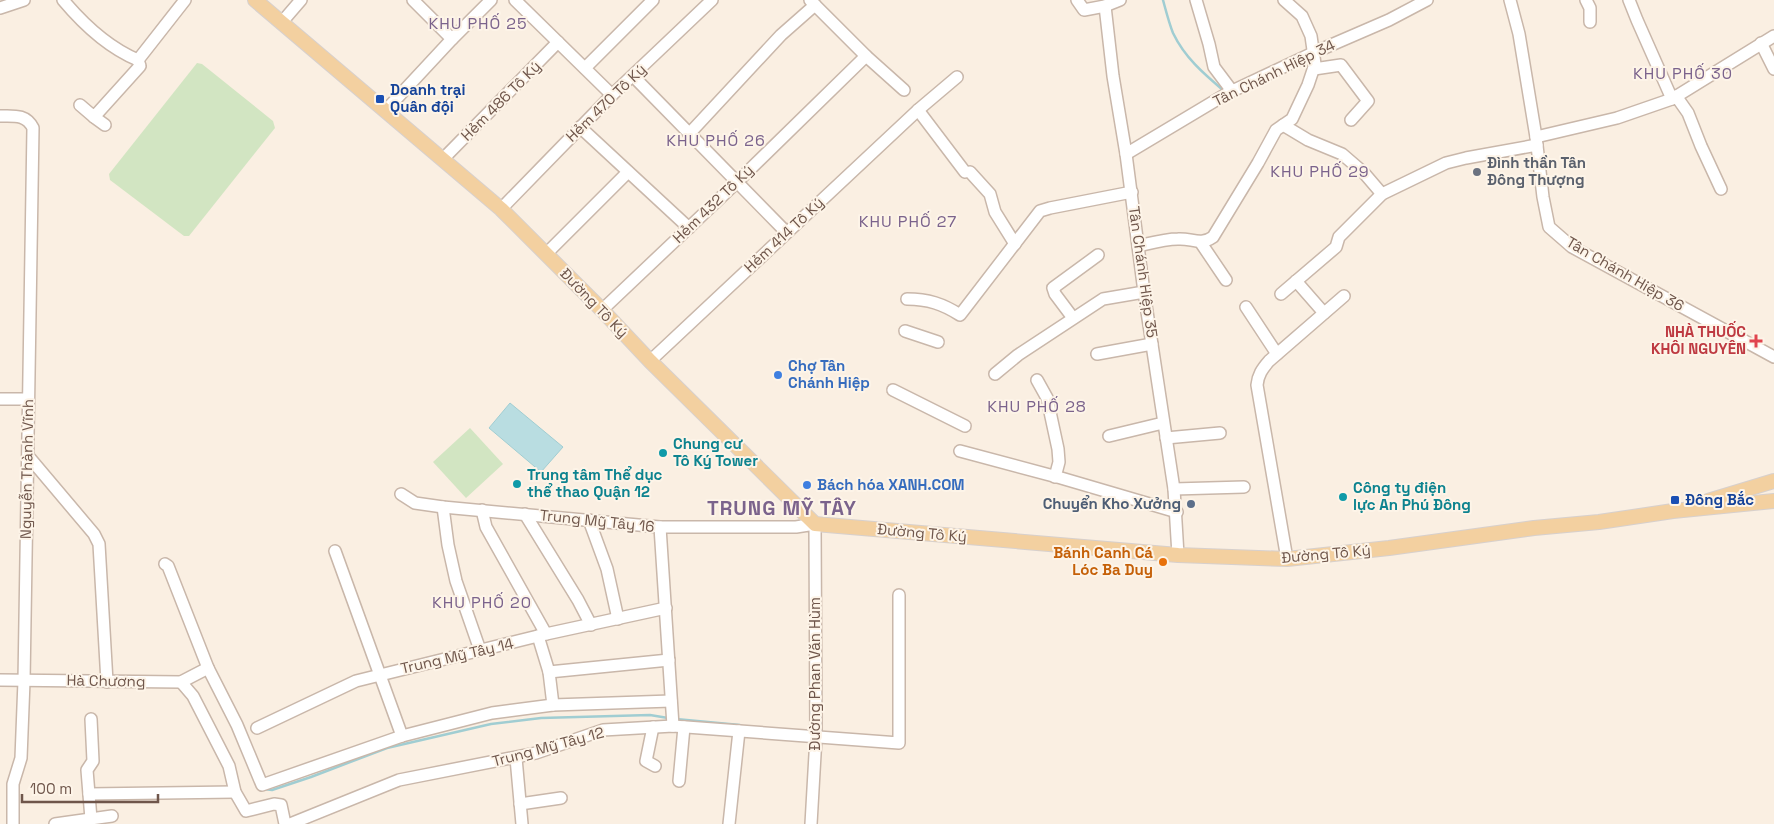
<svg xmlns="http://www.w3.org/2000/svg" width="1774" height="824" font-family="'Space Grotesk',sans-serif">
  <rect width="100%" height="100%" fill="#faefe2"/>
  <g fill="#d2e5c2">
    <path d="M 197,63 L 202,64 L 273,121 L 275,128 L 189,236 L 184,236 L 110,180 L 109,174 Z"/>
    <path d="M 470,428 L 503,464 L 466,498 L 433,462 Z"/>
  </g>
  <path fill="#b9dde1" stroke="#a0cdd2" d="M 510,403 L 563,447 L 541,472 L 489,428 Z"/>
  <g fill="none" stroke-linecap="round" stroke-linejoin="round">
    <g stroke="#a0cdd2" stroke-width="2.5">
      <path d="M 1163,0 C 1166,11 1169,23 1173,33 C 1185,58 1204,74 1224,91"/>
      <path d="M 676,719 L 740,725"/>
      <path d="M 264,789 L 272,790 L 311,777 L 387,748 L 491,724 L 541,718 L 650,715 L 668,718"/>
    </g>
    <defs>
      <g id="minor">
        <path d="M 63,0 C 84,25 109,48 138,60 L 185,0"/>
        <path d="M 413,0 L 452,39"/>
        <path d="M 515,0 L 612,95"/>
        <path d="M 810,0 L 866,56 L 904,90"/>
        <path d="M 1077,0 L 1084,10 L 1105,6"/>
        <path d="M 1120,0 L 1105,6 L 1113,76 L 1126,154 L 1144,292 L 1174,489 L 1178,555"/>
        <path d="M 1196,0 L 1209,44 L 1214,67 L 1232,91"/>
        <path d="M 1510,0 L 1519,34 L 1536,137 L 1543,197 L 1549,227 L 1572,247 L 1774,357"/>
        <path d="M 1586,0 L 1590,8 L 1590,22"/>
        <path d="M 1629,0 L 1637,20 L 1672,99"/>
        <path d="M 0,8 L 24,0"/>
        <path d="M 282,22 L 301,0"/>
        <path d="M 1761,43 L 1774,69"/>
        <path d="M 585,68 L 653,0"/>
        <path d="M 1314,69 L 1341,65 L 1368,101 L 1351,120"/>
        <path d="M 633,76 L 786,232"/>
        <path d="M 1676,96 L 1688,113 L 1701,146 L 1721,189"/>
        <path d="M 80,105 L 94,117 L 140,66 L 138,60"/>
        <path d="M 386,110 L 452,39 L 491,0"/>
        <path d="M 918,110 L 965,172"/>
        <path d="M 0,116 C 14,116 26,114 33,128 L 24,681 L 21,758 L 13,784 L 13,824"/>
        <path d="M 94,117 L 105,125"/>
        <path d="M 1283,125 L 1308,140 L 1342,154 L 1364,173 L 1382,194"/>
        <path d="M 580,127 L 689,228"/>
        <path d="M 689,134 L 781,35 L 815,5"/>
        <path d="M 1536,137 L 1617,118 L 1672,99 L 1774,36"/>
        <path d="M 1126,154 L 1228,93 L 1315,52 L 1389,20 L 1427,0"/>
        <path d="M 443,159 L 558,42"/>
        <path d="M 970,172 L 990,194 L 995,212 L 1015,244"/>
        <path d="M 501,209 L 612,95 L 712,0"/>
        <path d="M 1201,243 L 1226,280"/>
        <path d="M 1138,246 C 1151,243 1165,239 1178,239 C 1192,238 1200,246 1213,237 L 1258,163 L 1276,130 L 1292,119 L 1308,85 L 1315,64 L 1311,36 L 1302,16 L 1284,0"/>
        <path d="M 546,254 L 628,172"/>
        <path d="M 1296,281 L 1324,313"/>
        <path d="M 1281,294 L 1336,247 L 1339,237 L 1382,194 L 1446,163 L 1466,158 L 1537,145"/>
        <path d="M 907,299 C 928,299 943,304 960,315 L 1040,211 L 1050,208 L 1132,192"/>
        <path d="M 1246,307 L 1277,354"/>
        <path d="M 602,310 L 736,183 L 866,56"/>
        <path d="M 1073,318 L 1055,294 L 1053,288 L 1098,255"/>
        <path d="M 905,331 L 938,342"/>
        <path d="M 1097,354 L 1152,344"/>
        <path d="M 650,361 L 918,110 L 957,77"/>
        <path d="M 995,374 L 1018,355 L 1103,299 L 1144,292"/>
        <path d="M 1037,380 L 1047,398 L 1058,449 L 1059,462 L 1055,477"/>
        <path d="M 893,390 L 965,426"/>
        <path d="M 0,399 L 28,399"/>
        <path d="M 1109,436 L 1163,423"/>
        <path d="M 1166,438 L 1220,433"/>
        <path d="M 960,451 L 1061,478 L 1177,512"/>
        <path d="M 29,457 L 94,534 L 99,544 L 107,682"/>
        <path d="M 1174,489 L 1244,487"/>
        <path d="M 401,494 L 415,503 L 443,507 L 660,527 L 796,527 L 815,524 L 816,737 L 811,824"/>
        <path d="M 443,507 L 448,545 L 456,581 L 480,650"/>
        <path d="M 482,510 L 486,527 L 546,634"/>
        <path d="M 525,514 L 578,600 L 591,625"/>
        <path d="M 589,520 L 607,569 L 618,619"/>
        <path d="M 660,527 L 673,726"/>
        <path d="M 335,551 L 402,736"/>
        <path d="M 1287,559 L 1257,385 C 1258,375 1262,369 1269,361 L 1344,296"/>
        <path d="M 165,564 L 168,566 L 208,668 L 237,725 L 262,785 L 402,736 L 492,713 L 553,705 L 549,672"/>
        <path d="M 538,636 L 549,672 L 669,660"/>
        <path d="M 0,680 L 181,682 L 208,668"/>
        <path d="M 181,682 L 193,696 L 229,766 L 235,792 L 246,811 L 274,804 L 281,805 L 285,824"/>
        <path d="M 553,705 L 671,701"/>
        <path d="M 653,727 L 646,761 L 655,766"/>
        <path d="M 257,728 L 356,681 L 546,634 L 666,608"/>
        <path d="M 516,758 L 522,824"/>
        <path d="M 679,781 L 684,727"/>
        <path d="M 89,794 L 235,792"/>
        <path d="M 520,804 L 561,798"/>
        <path d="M 91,819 L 87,770 L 93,761 L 91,719"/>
        <path d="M 55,824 L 112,816"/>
        <path d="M 290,824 L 399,780 L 536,753 L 603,730 L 673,726 L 899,743 L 899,595"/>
        <path d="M 729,824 L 739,731"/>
      </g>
      <g id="major">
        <path d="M 255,0 L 501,209 L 602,310 L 650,361 L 815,524 L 1178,555 L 1287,559 L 1389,548 L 1534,528 L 1599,522 L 1673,511 L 1774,501"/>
        <path d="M 1708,501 L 1774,481"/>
      </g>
    </defs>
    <use href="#minor" stroke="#c9b7aa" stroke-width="14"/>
    <use href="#major" stroke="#d7d0cd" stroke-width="16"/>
    <use href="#minor" stroke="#fff" stroke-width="11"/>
    <use href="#major" stroke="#f3d0a0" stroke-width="14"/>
  </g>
  <g fill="#1a4fb4" stroke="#fdf4e8" stroke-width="2">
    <rect x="375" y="94" width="10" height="10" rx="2.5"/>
    <rect x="1670" y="495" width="10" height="10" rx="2.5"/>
  </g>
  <circle fill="#6b7280" stroke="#fdf4e8" stroke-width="2" cx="1477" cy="172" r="5"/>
  <path fill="#e0444e" stroke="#fdf4e8" stroke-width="2" d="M1753.5 333.5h5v5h5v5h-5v5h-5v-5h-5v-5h5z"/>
  <g fill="#3f7fe0" stroke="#fdf4e8" stroke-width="2">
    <circle cx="778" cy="375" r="5"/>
    <circle cx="807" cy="485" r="5"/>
  </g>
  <g fill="#0f9aa8" stroke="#fdf4e8" stroke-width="2">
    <circle cx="663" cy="453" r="5"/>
    <circle cx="517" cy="484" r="5"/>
    <circle cx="1343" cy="497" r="5"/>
  </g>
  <circle fill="#5c6f8a" stroke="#fdf4e8" stroke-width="2" cx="1191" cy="504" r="5"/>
  <circle fill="#e8710a" stroke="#fdf4e8" stroke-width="2" cx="1163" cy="562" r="5"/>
  <g text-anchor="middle" stroke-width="4" stroke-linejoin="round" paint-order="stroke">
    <g font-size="15" fill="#6f564b" stroke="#fdf4e8">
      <text transform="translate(1274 73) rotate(-26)" y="5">Tân Chánh Hiệp 34</text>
      <text transform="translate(501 101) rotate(-45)" y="5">Hẻm 486 Tô Ký</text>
      <text transform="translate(606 103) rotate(-44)" y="5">Hẻm 470 Tô Ký</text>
      <text transform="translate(713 204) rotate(-44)" y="5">Hẻm 432 Tô Ký</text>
      <text transform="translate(784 235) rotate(-43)" y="5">Hẻm 414 Tô Ký</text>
      <text transform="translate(1143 272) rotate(82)" y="5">Tân Chánh Hiệp 35</text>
      <text transform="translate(1625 274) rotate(30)" y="5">Tân Chánh Hiệp 36</text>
      <text transform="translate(594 303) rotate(46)" y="5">Đường Tô Ký</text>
      <text transform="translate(27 469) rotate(-89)" y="5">Nguyễn Thành Vĩnh</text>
      <text transform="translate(597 521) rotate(6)" y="5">Trung Mỹ Tây 16</text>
      <text transform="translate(922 533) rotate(5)" y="5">Đường Tô Ký</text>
      <text transform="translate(1326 554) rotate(-5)" y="5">Đường Tô Ký</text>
      <text transform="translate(457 656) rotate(-13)" y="5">Trung Mỹ Tây 14</text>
      <text transform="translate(815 674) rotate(-90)" y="5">Đường Phan Văn Hùm</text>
      <text transform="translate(106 681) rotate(1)" y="5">Hà Chương</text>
      <text transform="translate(548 747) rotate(-15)" y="5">Trung Mỹ Tây 12</text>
    </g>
    <g font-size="15" font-weight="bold" fill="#164399" stroke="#fdf4e8" text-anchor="start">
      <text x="390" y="95">Doanh trại<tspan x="390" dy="17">Quân đội</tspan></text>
      <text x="1685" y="505">Đông Bắc</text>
    </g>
    <g font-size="15" font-weight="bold" fill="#5b616d" stroke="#fdf4e8" text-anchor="start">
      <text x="1487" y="168">Đình thần Tân<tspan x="1487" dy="17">Đông Thượng</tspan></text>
    </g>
    <g font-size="15" font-weight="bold" fill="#be3a42" stroke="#fdf4e8" text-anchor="end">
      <text x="1746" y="337">NHÀ THUỐC<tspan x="1746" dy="17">KHÔI NGUYÊN</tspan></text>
    </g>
    <g font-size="15" font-weight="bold" fill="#366cbe" stroke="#fdf4e8" text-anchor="start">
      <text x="788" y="371">Chợ Tân<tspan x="788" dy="17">Chánh Hiệp</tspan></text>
      <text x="817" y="490">Bách hóa XANH.COM</text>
    </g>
    <g font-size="15" font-weight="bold" fill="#0d838f" stroke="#fdf4e8" text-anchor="start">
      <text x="673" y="449">Chung cư<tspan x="673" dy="17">Tô Ký Tower</tspan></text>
      <text x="527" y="480">Trung tâm Thể dục<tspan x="527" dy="17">thể thao Quận 12</tspan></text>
      <text x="1353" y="493">Công ty điện<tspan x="1353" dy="17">lực An Phú Đông</tspan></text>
    </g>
    <g font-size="15" font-weight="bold" fill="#4e5e75" stroke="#fdf4e8" text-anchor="end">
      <text x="1181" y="509">Chuyển Kho Xưởng</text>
    </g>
    <g font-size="15" font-weight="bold" fill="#c56008" stroke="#fdf4e8" text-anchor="end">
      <text x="1153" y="558">Bánh Canh Cá<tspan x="1153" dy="17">Lóc Ba Duy</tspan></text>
    </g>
    <g font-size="16" letter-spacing="1" fill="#7b638c" stroke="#fdf4e8">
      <text x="478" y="29">KHU PHỐ 25</text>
      <text x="1683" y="79">KHU PHỐ 30</text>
      <text x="716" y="146">KHU PHỐ 26</text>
      <text x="1320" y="177">KHU PHỐ 29</text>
      <text x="908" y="227">KHU PHỐ 27</text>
      <text x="1037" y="412">KHU PHỐ 28</text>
      <text x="482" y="608">KHU PHỐ 20</text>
    </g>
    <g font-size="20" font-weight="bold" letter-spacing="1" fill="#7b638c" stroke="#fdf4e8">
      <text x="782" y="515">TRUNG MỸ TÂY</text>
    </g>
  </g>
  <path d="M22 794v8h136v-8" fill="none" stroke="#6f564b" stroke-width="2.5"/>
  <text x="30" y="794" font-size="15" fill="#6f564b" stroke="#fdf4e8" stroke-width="4" paint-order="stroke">100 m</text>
</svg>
